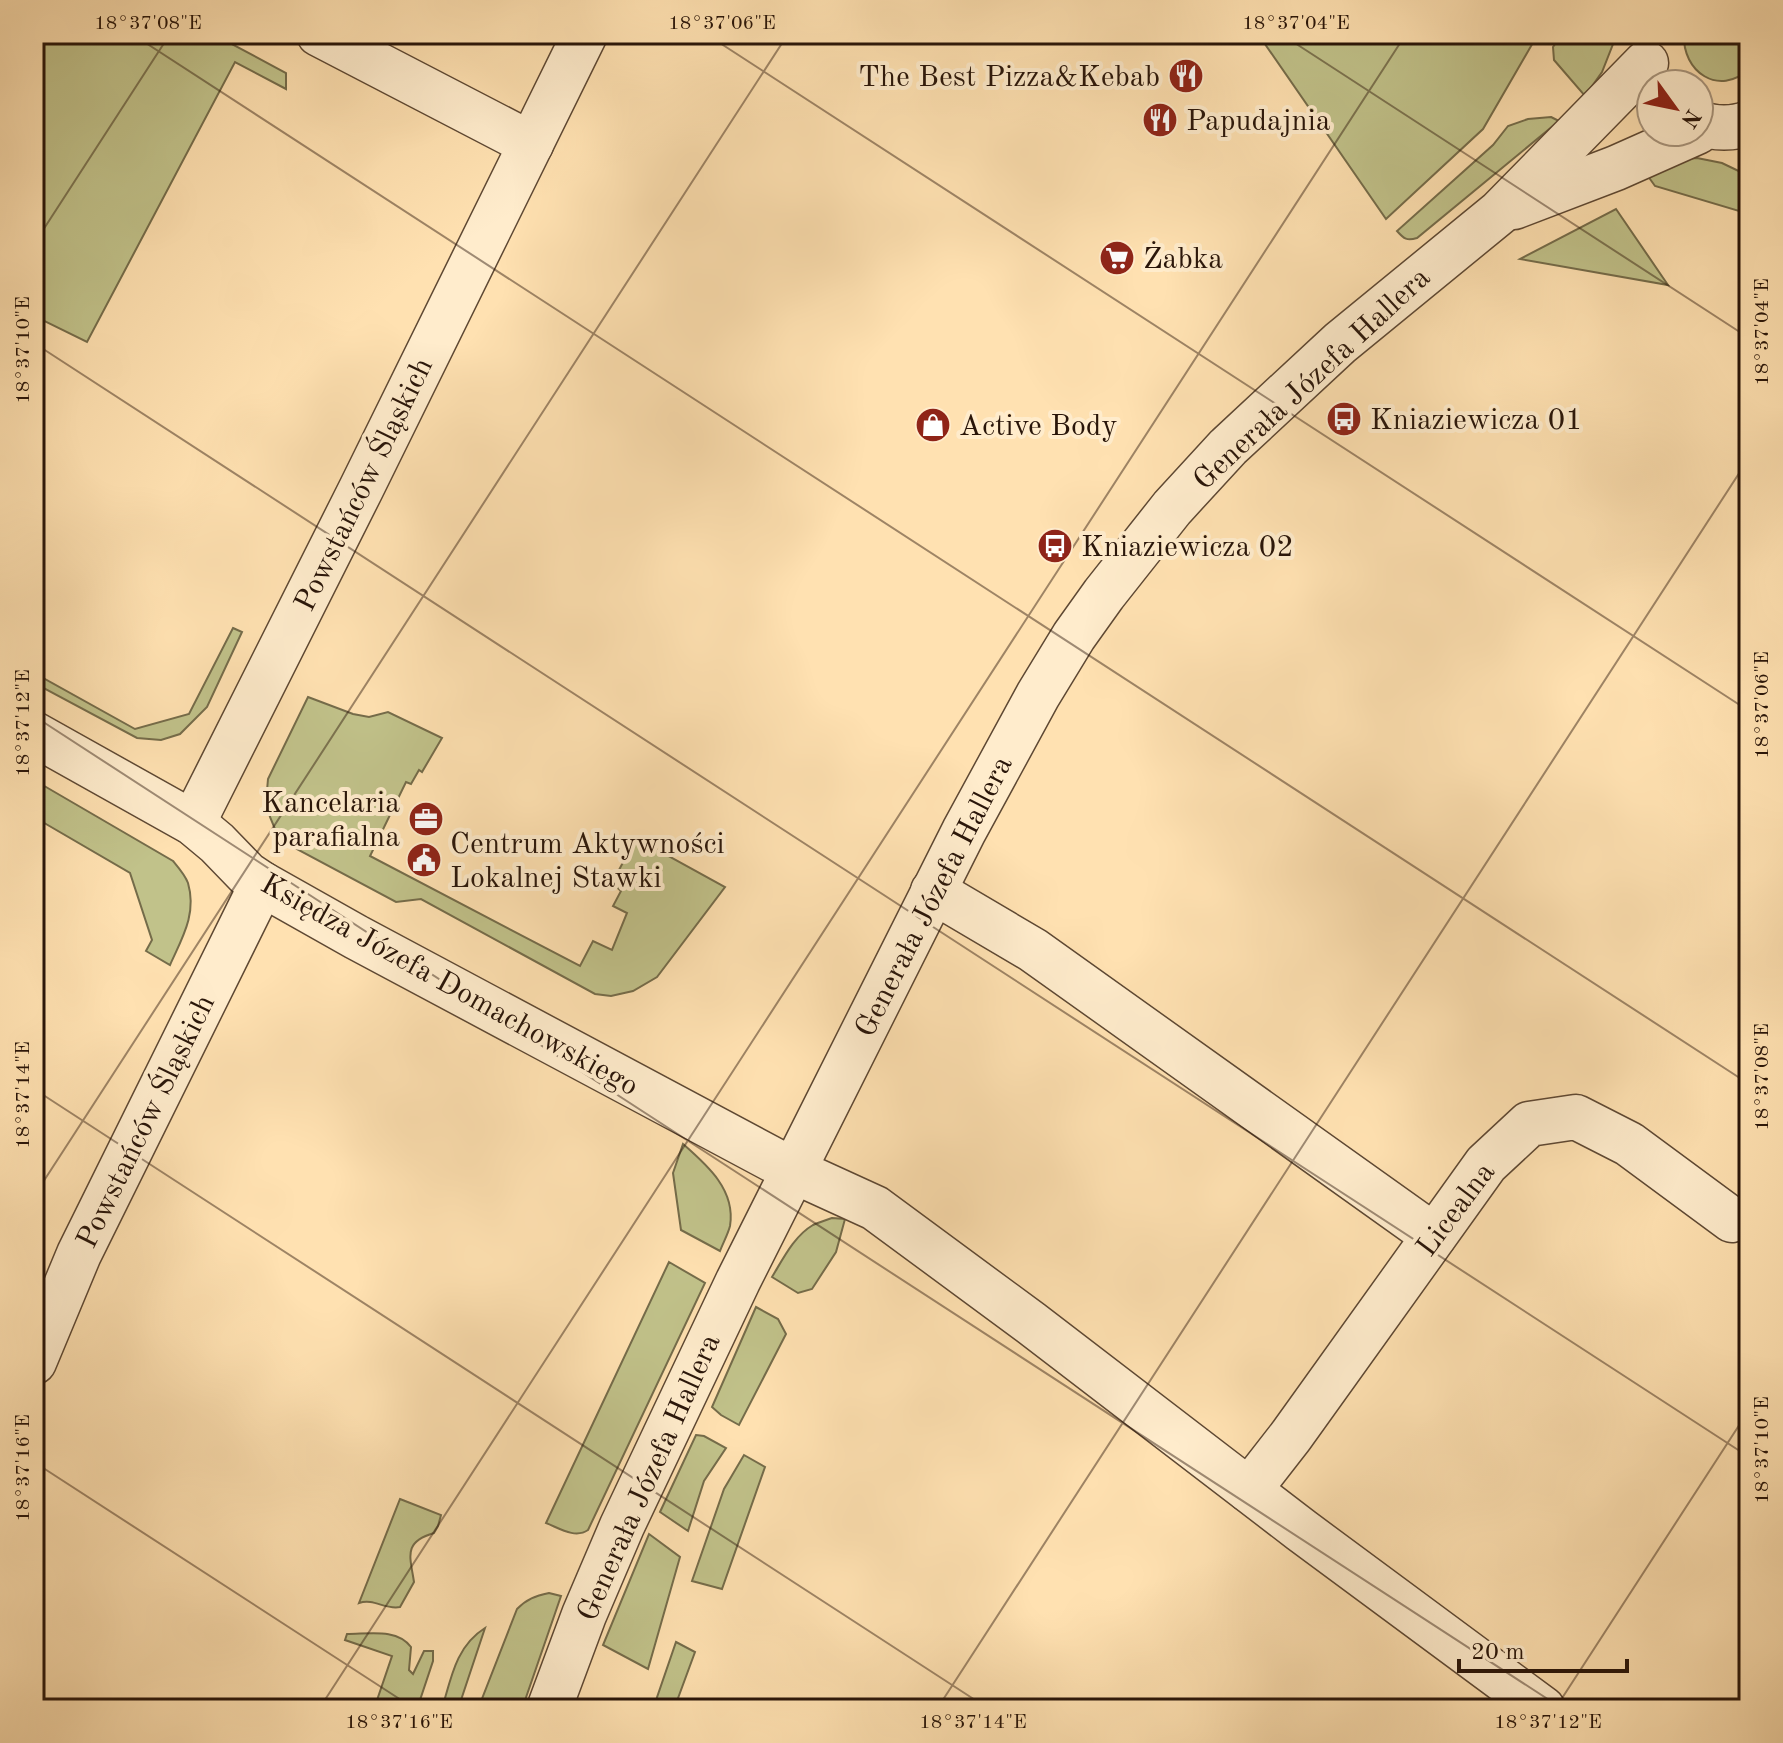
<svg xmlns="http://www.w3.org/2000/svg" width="1783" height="1743" font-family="'Old Standard TT',serif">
  <rect width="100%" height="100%" fill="#ffe1b1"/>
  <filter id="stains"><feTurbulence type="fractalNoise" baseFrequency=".0025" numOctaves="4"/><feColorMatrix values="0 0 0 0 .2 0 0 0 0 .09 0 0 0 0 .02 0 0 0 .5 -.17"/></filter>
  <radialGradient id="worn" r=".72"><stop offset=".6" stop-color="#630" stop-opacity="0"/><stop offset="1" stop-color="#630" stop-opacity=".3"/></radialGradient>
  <g fill="#c1c28a" stroke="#756c4a" stroke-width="2">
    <path d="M 34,34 L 213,34 L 286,73 L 286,89 L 235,62 L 87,342 L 34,316 Z"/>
    <path d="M 1258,34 L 1538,34 L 1483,129 L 1386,219 Z"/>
    <path d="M 1562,34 L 1617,34 L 1602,72 L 1585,96 L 1554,60 L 1553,47 Z"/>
    <path d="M 1684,34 L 1749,34 L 1749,69 C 1719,97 1682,72 1684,34 Z"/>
    <path d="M 1551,117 L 1559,121 L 1417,238 C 1407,241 1404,239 1397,231 L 1493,145 L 1508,126 L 1528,119 Z"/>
    <path d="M 1697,158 L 1722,163 L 1749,176 L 1749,214 L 1655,186 L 1645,172 L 1676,159 Z"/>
    <path d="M 1616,209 L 1668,285 L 1520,259 Z"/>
    <path d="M 233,628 L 242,632 L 207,707 L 180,734 L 161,740 L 137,738 L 34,683 L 34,673 L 135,729 L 189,714 Z"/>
    <path d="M 308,697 L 353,714 L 369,717 L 388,712 L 442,738 L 422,772 L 419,770 L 411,784 L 406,782 L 370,856 L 580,966 L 593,941 L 612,950 L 627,913 L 613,906 L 621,891 L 612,883 L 636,838 L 725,887 L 657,977 L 633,991 L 611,996 L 595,994 L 421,899 L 396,902 L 291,846 L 277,834 L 270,817 L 266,802 L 268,779 Z"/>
    <path d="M 34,780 L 173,861 C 178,867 185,875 188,883 C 197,914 182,938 170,965 L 146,951 L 152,940 L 130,873 L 34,817 Z"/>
    <path d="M 683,1144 C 707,1165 736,1190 730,1226 C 728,1234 723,1243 720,1251 L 681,1230 L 673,1173 Z"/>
    <path d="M 832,1218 L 845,1219 L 836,1252 L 812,1289 L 798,1293 L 772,1277 C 783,1259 794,1236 813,1225 C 819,1222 826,1220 832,1218 Z"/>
    <path d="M 669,1262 L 705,1283 L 588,1530 C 575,1539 559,1528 546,1523 Z"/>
    <path d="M 756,1307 L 778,1319 L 786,1334 L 739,1425 L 721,1415 L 712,1407 Z"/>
    <path d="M 696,1435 L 704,1436 L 726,1448 L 704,1481 L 688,1531 L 660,1512 Z"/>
    <path d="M 744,1455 L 765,1467 L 722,1589 L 692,1581 L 724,1489 Z"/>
    <path d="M 400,1499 L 441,1515 L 438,1526 L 434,1533 C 403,1542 410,1556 414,1582 L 400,1607 C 385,1610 374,1598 359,1603 Z"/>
    <path d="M 649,1534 L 680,1557 L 648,1669 L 603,1645 Z"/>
    <path d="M 549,1593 L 561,1596 L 522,1709 L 478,1709 L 517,1609 C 527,1599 535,1596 549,1593 Z"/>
    <path d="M 485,1628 L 458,1709 L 442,1709 C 451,1678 456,1646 485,1628 Z"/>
    <path d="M 347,1634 C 369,1634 397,1628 411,1647 L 409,1670 L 413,1674 L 424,1651 L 433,1651 L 433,1661 L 417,1709 L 374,1709 L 392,1656 L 345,1640 Z"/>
    <path d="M 676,1642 L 695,1652 L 674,1709 L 653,1709 Z"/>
  </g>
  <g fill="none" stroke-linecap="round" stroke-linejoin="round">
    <defs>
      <g id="minor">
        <path d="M 319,34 L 531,144"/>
        <path d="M 34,734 L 193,823 L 217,843 L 247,874 L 262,884 L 356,937 L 794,1171 L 875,1208 L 1031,1323 L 1301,1530 L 1543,1709"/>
        <path d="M 193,823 L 361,489 L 585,34"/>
        <path d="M 933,891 L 1033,950 L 1434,1236"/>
        <path d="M 34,1362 L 79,1254 L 262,884"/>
        <path d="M 1249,1490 L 1291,1436 L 1486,1164 L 1529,1124 L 1576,1117 L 1629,1144 L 1732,1220"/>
      </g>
      <g id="tertiary">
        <path d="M 1699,123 C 1714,129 1734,129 1749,123"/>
        <path d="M 1514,207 L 1616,168 L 1697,132"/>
        <path d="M 549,1709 L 584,1615 L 622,1526 L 738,1281 L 964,831 L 1038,695 L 1074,636 L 1104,594 L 1172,508 L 1228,447 L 1340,343 L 1500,212 L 1646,63"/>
      </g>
    </defs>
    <use href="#minor" stroke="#5e4833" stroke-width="47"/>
    <use href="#tertiary" stroke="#5e4833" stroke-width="47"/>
    <use href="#minor" stroke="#ffeccc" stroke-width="44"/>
    <use href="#tertiary" stroke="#ffeccc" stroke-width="44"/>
  </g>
  <path fill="none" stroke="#291509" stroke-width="2" stroke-opacity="0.45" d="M 132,34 L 1749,1084M 706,34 L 1749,711M 1281,34 L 1749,338M 34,244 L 170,34M 34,343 L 1749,1457M 34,716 L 1563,1709M 34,1089 L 989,1709M 34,1196 L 788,34M 34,1462 L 415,1709M 319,1709 L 1406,34M 937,1709 L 1749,458M 1555,1709 L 1749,1410"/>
  <defs>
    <symbol id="restaurant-disc" viewBox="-11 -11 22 22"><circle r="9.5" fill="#8f2418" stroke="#ffeccc"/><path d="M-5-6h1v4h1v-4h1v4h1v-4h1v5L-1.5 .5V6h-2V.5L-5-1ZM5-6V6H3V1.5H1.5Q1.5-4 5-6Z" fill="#fff"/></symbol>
    <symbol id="supermarket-disc" viewBox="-11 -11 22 22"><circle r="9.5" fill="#8f2418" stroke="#ffeccc"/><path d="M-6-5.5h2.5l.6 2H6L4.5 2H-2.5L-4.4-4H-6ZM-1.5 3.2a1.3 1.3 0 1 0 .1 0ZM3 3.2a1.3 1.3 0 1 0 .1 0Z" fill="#fff"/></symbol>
    <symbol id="bus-disc" viewBox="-11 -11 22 22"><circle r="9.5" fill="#8f2418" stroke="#ffeccc"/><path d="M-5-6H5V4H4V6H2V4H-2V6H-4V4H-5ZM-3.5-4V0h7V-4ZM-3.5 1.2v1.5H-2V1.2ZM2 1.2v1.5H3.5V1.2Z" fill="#fff"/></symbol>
    <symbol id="shop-disc" viewBox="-11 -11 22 22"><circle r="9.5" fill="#8f2418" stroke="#ffeccc"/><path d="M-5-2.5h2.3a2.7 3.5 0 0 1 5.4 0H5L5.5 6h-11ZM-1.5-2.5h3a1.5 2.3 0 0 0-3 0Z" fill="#fff"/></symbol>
    <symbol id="office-disc" viewBox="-11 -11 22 22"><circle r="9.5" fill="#8f2418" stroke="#ffeccc"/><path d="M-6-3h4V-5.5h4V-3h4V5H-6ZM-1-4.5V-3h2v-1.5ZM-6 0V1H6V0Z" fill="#fff"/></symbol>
    <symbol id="civic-disc" viewBox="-11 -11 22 22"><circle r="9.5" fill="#8f2418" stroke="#ffeccc"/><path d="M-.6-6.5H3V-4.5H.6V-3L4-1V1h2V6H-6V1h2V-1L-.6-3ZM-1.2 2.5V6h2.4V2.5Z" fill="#fff"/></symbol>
  </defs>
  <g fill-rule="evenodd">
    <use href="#restaurant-disc" x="1166" y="56" width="40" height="40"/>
    <use href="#restaurant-disc" x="1140" y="100" width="40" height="40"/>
    <use href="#supermarket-disc" x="1097" y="238" width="40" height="40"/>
    <use href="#bus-disc" x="1324" y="399" width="40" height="40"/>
    <use href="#shop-disc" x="913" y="405" width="40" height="40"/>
    <use href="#bus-disc" x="1035" y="526" width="40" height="40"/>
    <use href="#office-disc" x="406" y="799" width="40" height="40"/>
    <use href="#civic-disc" x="404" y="840" width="40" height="40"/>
  </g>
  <g text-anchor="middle" stroke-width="8" stroke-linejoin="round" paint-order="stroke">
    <g font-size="30" fill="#291509" stroke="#ffeccc" text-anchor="start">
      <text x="1160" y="86" text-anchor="end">The Best Pizza&amp;Kebab</text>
      <text x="1186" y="130">Papudajnia</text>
      <text x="1143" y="268">Żabka</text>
      <text x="1370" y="429">Kniaziewicza 01</text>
      <text x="959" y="435">Active Body</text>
      <text x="1081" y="556">Kniaziewicza 02</text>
      <text x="400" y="812" text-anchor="end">Kancelaria<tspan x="400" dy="34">parafialna</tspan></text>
      <text x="450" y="853">Centrum Aktywności<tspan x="450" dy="34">Lokalnej Stawki</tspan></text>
    </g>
    <g font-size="30" fill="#291509" stroke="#ffeccc">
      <text transform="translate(1311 378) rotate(-43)" y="10">Generała Józefa Hallera</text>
      <text transform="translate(363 484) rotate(-64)" y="10">Powstańców Śląskich</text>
      <text transform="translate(933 896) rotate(-63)" y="10">Generała Józefa Hallera</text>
      <text transform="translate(450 984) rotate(29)" y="10">Księdza Józefa Domachowskiego</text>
      <text transform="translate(145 1121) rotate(-64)" y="10">Powstańców Śląskich</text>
      <text transform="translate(1455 1209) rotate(-53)" y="10">Licealna</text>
      <text transform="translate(648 1477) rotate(-66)" y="10">Generała Józefa Hallera</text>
    </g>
  </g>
  <rect width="1783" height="1743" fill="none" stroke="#ffe1b1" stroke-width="88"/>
  <g transform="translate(1675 108) rotate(123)"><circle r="38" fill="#ffeccc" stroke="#a9967e" stroke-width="2"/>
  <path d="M0-6L14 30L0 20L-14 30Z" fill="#8f2418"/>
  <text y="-12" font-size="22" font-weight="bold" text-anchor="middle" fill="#291509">N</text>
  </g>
  <path d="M1459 1659v12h168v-12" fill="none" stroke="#291509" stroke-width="4"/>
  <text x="1471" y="1659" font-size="24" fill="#291509" stroke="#ffeccc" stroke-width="6" paint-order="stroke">20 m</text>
  <rect x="44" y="44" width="1695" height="1655" fill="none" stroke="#291509" stroke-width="3"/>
  <g font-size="20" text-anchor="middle" fill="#291509">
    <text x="148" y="29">18°37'08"E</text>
    <text x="722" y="29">18°37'06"E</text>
    <text x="1296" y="29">18°37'04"E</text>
    <text transform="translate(1761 332) rotate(-90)" y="7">18°37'04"E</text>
    <text transform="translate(22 350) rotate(-90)" y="7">18°37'10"E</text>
    <text transform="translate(1761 705) rotate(-90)" y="7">18°37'06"E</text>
    <text transform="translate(22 723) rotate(-90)" y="7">18°37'12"E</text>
    <text transform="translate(1761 1077) rotate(-90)" y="7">18°37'08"E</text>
    <text transform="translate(22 1095) rotate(-90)" y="7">18°37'14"E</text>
    <text transform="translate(1761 1450) rotate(-90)" y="7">18°37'10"E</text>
    <text transform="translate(22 1468) rotate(-90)" y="7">18°37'16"E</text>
    <text x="399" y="1728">18°37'16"E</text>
    <text x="973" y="1728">18°37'14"E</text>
    <text x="1548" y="1728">18°37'12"E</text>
  </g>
  <rect width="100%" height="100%" filter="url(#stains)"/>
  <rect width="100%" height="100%" fill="url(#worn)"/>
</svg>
